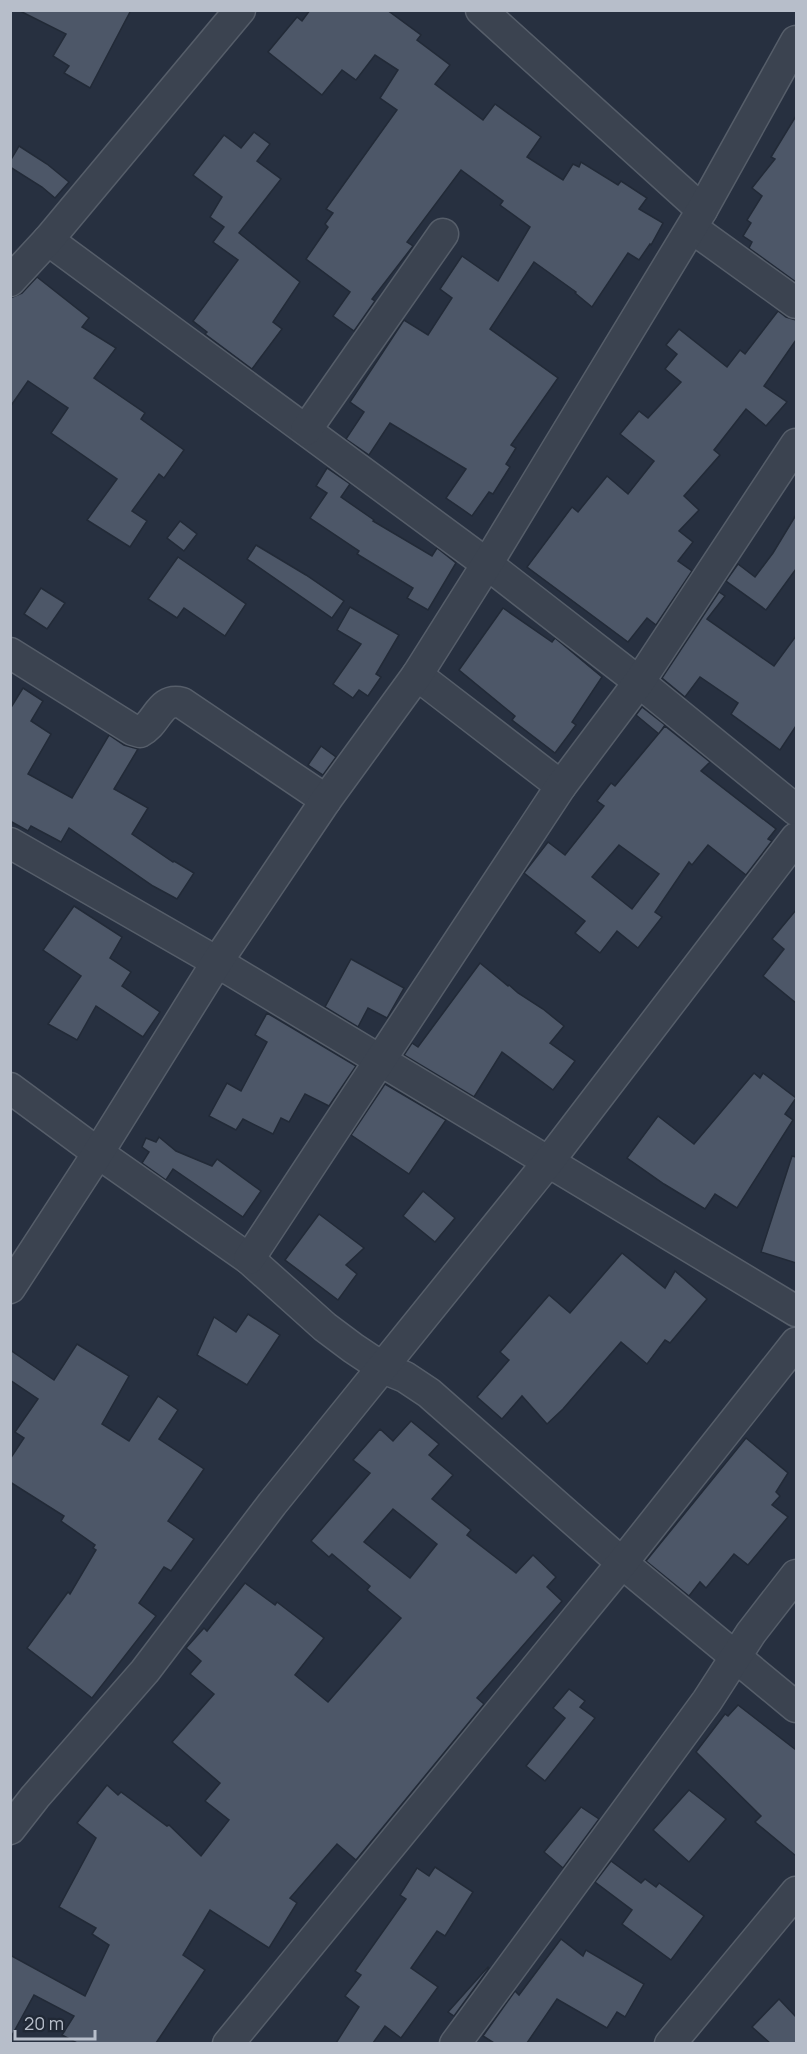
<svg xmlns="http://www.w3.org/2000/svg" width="807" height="2054" font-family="Manrope,sans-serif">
  <rect width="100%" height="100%" fill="#273040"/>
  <g fill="#4d5768" stroke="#222a37" stroke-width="1.5" fill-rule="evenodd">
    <path d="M 18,10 L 131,10 L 90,88 L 64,73 L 69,66 L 53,56 L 66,34 Z"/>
    <path d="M 310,10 L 387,10 L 421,35 L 417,40 L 450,65 L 435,84 L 483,120 L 495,104 L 541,137 L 527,157 L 563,180 L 573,164 L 579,167 L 581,162 L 618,185 L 621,181 L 647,198 L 639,209 L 663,223 L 651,245 L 650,244 L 639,260 L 628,253 L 592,307 L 575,293 L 576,292 L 534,262 L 490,329 L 558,378 L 511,445 L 516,448 L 506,464 L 510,467 L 493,494 L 489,492 L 472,516 L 446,498 L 466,469 L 390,423 L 369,455 L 346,439 L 364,412 L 350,402 L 404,320 L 428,335 L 452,298 L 440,289 L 462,256 L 498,281 L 530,227 L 500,205 L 503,201 L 461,170 L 407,242 L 413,246 L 372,299 L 375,301 L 354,331 L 333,316 L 350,292 L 306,259 L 328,227 L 325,224 L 333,213 L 326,209 L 397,110 L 380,98 L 398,70 L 375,55 L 356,80 L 342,70 L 322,95 L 268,52 L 297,17 L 302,21 Z"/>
    <path d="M 796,116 L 796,282 L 749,248 L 752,242 L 743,236 L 751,223 L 747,220 L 762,196 L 752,188 L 775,159 L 771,157 Z"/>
    <path d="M 254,132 L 270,144 L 257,161 L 281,179 L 239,233 L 300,282 L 273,322 L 282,329 L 252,369 L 205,334 L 207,332 L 193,321 L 238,260 L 213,242 L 224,227 L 210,217 L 222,197 L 193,175 L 224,135 L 241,148 Z"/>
    <path d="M 19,146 L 47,164 L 69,182 L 55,198 L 42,187 L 10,167 L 10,161 Z"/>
    <path d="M 37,277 L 89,318 L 82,327 L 116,348 L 94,378 L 145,413 L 141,419 L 184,450 L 164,478 L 159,474 L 132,511 L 147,521 L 130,547 L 87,520 L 117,479 L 51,433 L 68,408 L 28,381 L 10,407 L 10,298 L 22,293 Z"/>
    <path d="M 778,311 L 786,317 L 796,320 L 796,340 L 764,386 L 787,402 L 766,426 L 746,409 L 714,450 L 720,455 L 684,496 L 699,510 L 679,531 L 693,542 L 678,561 L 692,571 L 656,625 L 647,618 L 628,642 L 527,567 L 572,507 L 578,512 L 607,476 L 628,494 L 654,461 L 620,434 L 639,411 L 648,418 L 681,382 L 665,369 L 677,354 L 666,345 L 679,329 L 727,367 L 740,350 L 745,354 Z"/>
    <path d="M 327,468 L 350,484 L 341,497 L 374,520 L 373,521 L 432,556 L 437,548 L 456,563 L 428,610 L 407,598 L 413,588 L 357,554 L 359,551 L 310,518 L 327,493 L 316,486 Z"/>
    <path d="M 796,515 L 796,569 L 766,610 L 726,581 L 738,564 L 755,577 L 773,553 Z"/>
    <path d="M 180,521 L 197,534 L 184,551 L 167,538 Z"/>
    <path d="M 256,545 L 306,575 L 344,601 L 332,618 L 247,559 Z"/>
    <path d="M 178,557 L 246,604 L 225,636 L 184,608 L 177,618 L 148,599 Z"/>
    <path d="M 41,588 L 65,603 L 47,629 L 24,614 Z"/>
    <path d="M 719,592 L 725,596 L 707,619 L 774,666 L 796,636 L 796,726 L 780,750 L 731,714 L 738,703 L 700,677 L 685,697 L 662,678 Z"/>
    <path d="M 350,607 L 399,635 L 376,674 L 381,677 L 368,696 L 359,690 L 353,698 L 333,684 L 361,644 L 337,630 Z"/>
    <path d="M 503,608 L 552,642 L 555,638 L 602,677 L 572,722 L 576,725 L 555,753 L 512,720 L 515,716 L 459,670 Z"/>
    <path d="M 23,688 L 43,701 L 31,721 L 51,734 L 28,774 L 72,798 L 109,735 L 124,745 L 138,749 L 114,789 L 148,808 L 132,834 L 173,862 L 174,861 L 194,873 L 177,899 L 153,886 L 69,828 L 61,842 L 31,826 L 28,831 L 10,821 L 10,709 Z"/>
    <path d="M 642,707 L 665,725 L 659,734 L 636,715 Z"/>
    <path d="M 665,726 L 710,762 L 701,771 L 776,829 L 768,839 L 772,841 L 746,875 L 708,845 L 692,865 L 689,862 L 655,912 L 662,917 L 638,948 L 617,931 L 600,953 L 575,933 L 585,921 L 524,873 L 548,842 L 565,855 L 604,806 L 597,801 L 611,783 L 615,786 ZM 619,845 L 659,874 L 632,909 L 592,877 Z"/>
    <path d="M 321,746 L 336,757 L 323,775 L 308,765 Z"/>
    <path d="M 74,906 L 122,937 L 110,958 L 131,972 L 122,986 L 160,1012 L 143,1037 L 96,1006 L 77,1040 L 48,1024 L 81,976 L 43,950 Z"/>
    <path d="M 796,910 L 796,1003 L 763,976 L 784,949 L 772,939 Z"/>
    <path d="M 351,959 L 404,988 L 387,1018 L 368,1008 L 358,1027 L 325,1007 Z"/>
    <path d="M 480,963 L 508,986 L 509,985 L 518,993 L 543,1009 L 564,1026 L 550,1043 L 575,1061 L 553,1090 L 502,1052 L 474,1097 L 404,1055 L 412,1043 L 418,1047 Z"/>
    <path d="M 267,1013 L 356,1066 L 329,1106 L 305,1094 L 289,1122 L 281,1118 L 273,1134 L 243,1119 L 236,1130 L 209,1116 L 227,1083 L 241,1091 L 267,1042 L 255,1035 Z"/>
    <path d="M 754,1073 L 760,1078 L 763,1073 L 796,1098 L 785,1114 L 793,1120 L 737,1208 L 715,1194 L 705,1209 L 664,1184 L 627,1158 L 658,1116 L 694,1144 Z"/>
    <path d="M 385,1084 L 446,1120 L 409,1174 L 351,1135 Z"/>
    <path d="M 159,1137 L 176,1151 L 212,1166 L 217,1159 L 261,1191 L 243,1217 L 173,1169 L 166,1180 L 142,1163 L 149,1152 L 142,1147 L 146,1138 L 156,1142 Z"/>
    <path d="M 792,1156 L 796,1157 L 796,1263 L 761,1252 Z"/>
    <path d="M 423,1191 L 455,1218 L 435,1242 L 403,1216 Z"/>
    <path d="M 319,1214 L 364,1248 L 346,1265 L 357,1274 L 338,1300 L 285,1260 Z"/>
    <path d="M 622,1253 L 665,1288 L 675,1271 L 707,1299 L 670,1343 L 665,1340 L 647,1364 L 621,1342 L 563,1409 L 547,1424 L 522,1396 L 502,1419 L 477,1397 L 509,1360 L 500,1352 L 549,1295 L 570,1313 Z"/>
    <path d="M 248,1314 L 280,1335 L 247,1385 L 197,1355 L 214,1317 L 236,1332 Z"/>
    <path d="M 77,1344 L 129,1376 L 102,1424 L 129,1441 L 158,1396 L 178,1410 L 159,1439 L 204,1469 L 168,1521 L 194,1539 L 171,1571 L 164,1567 L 139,1603 L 156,1616 L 92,1698 L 27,1648 L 68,1592 L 70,1594 L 96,1550 L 93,1548 L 95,1545 L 61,1521 L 64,1516 L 10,1482 L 10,1459 L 24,1438 L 15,1432 L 38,1399 L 10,1380 L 10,1350 L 54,1380 Z"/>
    <path d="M 411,1421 L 439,1444 L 429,1455 L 453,1475 L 432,1499 L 471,1530 L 467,1535 L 516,1573 L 533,1555 L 556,1577 L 547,1587 L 562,1601 L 477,1698 L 484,1704 L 356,1860 L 337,1844 L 290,1898 L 297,1903 L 269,1948 L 210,1910 L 183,1955 L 205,1970 L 156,2043 L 77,2043 L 62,2035 L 74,2016 L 34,1995 L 10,2039 L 10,1955 L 85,1996 L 109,1945 L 92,1934 L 96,1928 L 59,1907 L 96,1838 L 77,1823 L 107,1785 L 118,1795 L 121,1792 L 167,1826 L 169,1825 L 201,1856 L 229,1820 L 205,1801 L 220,1783 L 172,1742 L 214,1694 L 190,1674 L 201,1661 L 186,1648 L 204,1628 L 207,1631 L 245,1583 L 275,1605 L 277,1602 L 324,1638 L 295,1675 L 328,1702 L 401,1618 L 367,1590 L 370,1586 L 332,1554 L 329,1557 L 311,1541 L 370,1473 L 353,1460 L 380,1429 L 393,1441 ZM 393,1509 L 437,1544 L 410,1578 L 364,1542 Z"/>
    <path d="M 746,1438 L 788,1473 L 776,1492 L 780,1496 L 772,1505 L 788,1517 L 748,1565 L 734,1554 L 706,1588 L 700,1582 L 689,1596 L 646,1561 Z"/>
    <path d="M 569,1689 L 585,1701 L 580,1707 L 595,1718 L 545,1781 L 526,1766 L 565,1718 L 553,1708 Z"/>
    <path d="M 738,1705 L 796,1750 L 796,1856 L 755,1822 L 761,1816 L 696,1752 L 725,1714 L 728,1716 Z"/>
    <path d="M 689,1790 L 726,1819 L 689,1862 L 653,1830 Z"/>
    <path d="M 581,1807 L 599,1819 L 563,1868 L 544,1852 Z"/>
    <path d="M 611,1861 L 641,1883 L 645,1879 L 656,1887 L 659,1883 L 704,1916 L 671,1960 L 622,1924 L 632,1910 L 595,1882 Z"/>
    <path d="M 435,1867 L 473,1892 L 445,1936 L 437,1931 L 411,1968 L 438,1987 L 401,2038 L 385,2026 L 373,2043 L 336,2043 L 359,2007 L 345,1996 L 361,1975 L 355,1971 L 406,1899 L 400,1895 L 417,1868 L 429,1876 Z"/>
    <path d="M 561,1939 L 583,1956 L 586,1950 L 644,1984 L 625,2017 L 617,2012 L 607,2028 L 557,1999 L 527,2043 L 494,2043 L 483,2036 L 515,1991 L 519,1995 Z"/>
    <path d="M 488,1967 L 489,1968 L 454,2016 L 448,2012 Z"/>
    <path d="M 779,1999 L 796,2017 L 796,2043 L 770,2043 L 752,2027 Z"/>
  </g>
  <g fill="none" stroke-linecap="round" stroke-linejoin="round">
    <defs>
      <g id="minor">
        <path d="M 481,10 L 702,210"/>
        <path d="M 692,228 L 796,303"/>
        <path d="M 48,240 L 487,564 L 639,682 L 796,810"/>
        <path d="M 10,281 L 48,240 L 240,10"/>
        <path d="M 306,430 L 443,234"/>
        <path d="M 10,653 L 133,730 L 140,732 C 158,723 159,697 182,703 L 326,800"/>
        <path d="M 417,675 L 561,786"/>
        <path d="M 10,843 L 217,962 L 796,1311"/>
        <path d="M 10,1088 L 98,1153 L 249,1259 L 325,1327 L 353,1348 L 383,1368 L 405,1377 L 429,1393 L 622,1563 L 796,1707"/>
        <path d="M 249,1259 L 561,786 L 639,682 L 796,444"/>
        <path d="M 10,1288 L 98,1153 L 217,962 L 326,800 L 417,675 L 487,564 L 702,210 L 796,41"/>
        <path d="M 10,1829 L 35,1797 L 145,1671 L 272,1504 L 549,1161 L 796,838"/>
        <path d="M 228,2044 L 622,1563 L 796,1343"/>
        <path d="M 455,2044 L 707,1701 L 751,1633 L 796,1575"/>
        <path d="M 670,2044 L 796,1892"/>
      </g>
    </defs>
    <use href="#minor" stroke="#565e6a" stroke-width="33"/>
    <use href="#minor" stroke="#3b4350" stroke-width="30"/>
  </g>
  <rect width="807" height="2054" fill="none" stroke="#b7beca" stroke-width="24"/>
  <path d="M15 2030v9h80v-9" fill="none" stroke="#b7beca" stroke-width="3"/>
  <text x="24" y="2030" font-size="18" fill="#b7beca" stroke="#202835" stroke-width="4.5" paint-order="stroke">20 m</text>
</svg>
